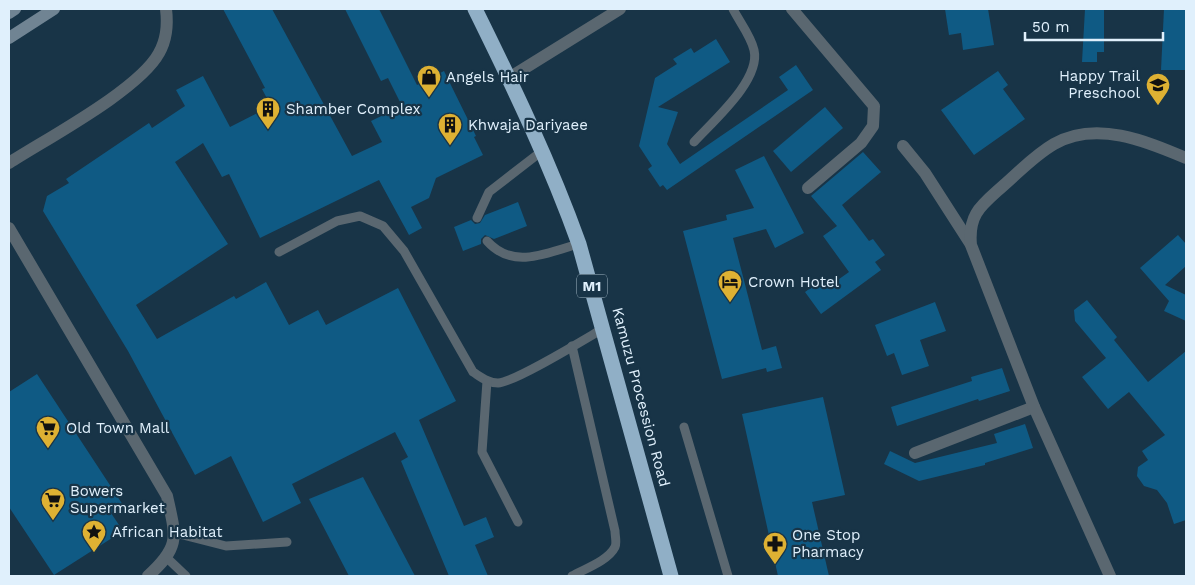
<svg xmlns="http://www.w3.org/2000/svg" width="1195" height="585" font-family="'Work Sans',sans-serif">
  <rect width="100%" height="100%" fill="#183447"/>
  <g fill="#0f5a84">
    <path d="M 223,9 L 272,9 L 352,156 L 382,142 L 371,121 L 402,106 L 388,78 L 381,81 L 345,9 L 379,9 L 417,85 L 444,71 L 476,136 L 474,137 L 483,155 L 436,178 L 429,198 L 411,207 L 422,228 L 409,235 L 379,180 L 260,238 L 229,174 L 222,177 L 203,143 L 175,162 L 228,244 L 136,305 L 157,339 L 234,296 L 236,299 L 266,282 L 289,325 L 318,310 L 326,325 L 398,288 L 456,401 L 419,420 L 464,526 L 486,517 L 494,537 L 475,545 L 488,576 L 449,576 L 401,461 L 408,457 L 395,432 L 292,484 L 301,503 L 263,522 L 231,456 L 195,475 L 128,351 L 43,211 L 47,196 L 69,183 L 66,179 L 149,123 L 152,128 L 185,106 L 176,90 L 203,76 L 230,127 L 271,106 L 262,89 L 265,88 Z"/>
    <path d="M 945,9 L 988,9 L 994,45 L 963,50 L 961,33 L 949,35 Z"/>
    <path d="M 1085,9 L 1104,9 L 1104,52 L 1097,52 L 1097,62 L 1082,62 Z"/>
    <path d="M 1164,9 L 1186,9 L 1186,70 L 1161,70 Z"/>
    <path d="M 716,39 L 730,62 L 658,107 L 678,112 L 667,144 L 680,164 L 788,90 L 779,77 L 796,65 L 813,90 L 667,190 L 663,185 L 660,187 L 648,169 L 652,166 L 639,146 L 655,78 L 677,64 L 673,59 L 691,48 L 694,53 Z"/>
    <path d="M 998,71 L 1008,85 L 1003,89 L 1025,119 L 974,155 L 941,110 Z"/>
    <path d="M 825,107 L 843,128 L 791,172 L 773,151 Z"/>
    <path d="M 863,152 L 881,172 L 842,205 L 869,241 L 873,239 L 885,255 L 875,262 L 881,270 L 821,314 L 805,292 L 819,282 L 825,289 L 849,272 L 823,236 L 837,226 L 811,196 Z"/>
    <path d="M 764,156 L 804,233 L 775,248 L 766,229 L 733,238 L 762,350 L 776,346 L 782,368 L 767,372 L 766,368 L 722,379 L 683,231 L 727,220 L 726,215 L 754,208 L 735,170 Z"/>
    <path d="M 518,202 L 527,226 L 494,239 L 485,235 L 481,239 L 481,244 L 463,251 L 454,227 L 471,220 L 475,224 L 480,223 L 485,215 Z"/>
    <path d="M 1178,235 L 1186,244 L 1186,266 L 1165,285 L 1186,295 L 1186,321 L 1164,311 L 1169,301 L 1140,268 Z"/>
    <path d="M 1087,300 L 1117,337 L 1114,340 L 1148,382 L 1186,351 L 1186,520 L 1174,524 L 1167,503 L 1157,490 L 1144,486 L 1137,476 L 1138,467 L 1148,460 L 1142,451 L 1165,435 L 1129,392 L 1108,409 L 1082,377 L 1106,358 L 1075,321 L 1074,310 Z"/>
    <path d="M 935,302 L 946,331 L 920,340 L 929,366 L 902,375 L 894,353 L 887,356 L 875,325 Z"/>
    <path d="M 1002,368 L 1010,391 L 979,401 L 978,399 L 897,426 L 891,407 L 972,381 L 971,377 Z"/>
    <path d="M 37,374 L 123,505 L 111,513 L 123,531 L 54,575 L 9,507 L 9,392 Z"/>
    <path d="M 823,397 L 845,495 L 812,502 L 829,576 L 778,576 L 742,414 Z"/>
    <path d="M 1025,424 L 1033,448 L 985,463 L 985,465 L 919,481 L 884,464 L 890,451 L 915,463 L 997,443 L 994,434 Z"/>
    <path d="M 363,477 L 415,576 L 349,576 L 309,499 Z"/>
  </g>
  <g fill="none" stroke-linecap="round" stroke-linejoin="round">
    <g stroke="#5a6770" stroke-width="9">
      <path d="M 694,142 C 713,121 761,80 754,50 C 751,36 739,21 733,9"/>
      <path d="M 477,218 L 489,192 L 542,151"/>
      <path d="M 487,241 C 514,271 547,252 579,244"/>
      <path d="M 279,252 L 337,221 L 360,216 L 383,226 L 404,251 L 473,372 C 481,377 488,383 498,383 C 515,382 585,339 604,328"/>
      <path d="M 572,346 L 615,531 C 615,536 617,543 615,547 C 608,561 584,569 572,576"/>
      <path d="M 487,381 L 482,452 L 518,522"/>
      <path d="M 684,427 L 728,576"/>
      <path d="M 175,533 L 226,546 L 287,542"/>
      <path d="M 167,558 L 186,576"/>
    </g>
    <g stroke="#5a6770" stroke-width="12">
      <path d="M 792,9 L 874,106 L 873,126 L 861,143 L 808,188"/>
      <path d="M 509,78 L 620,9"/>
      <path d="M 903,146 L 925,173 L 970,243"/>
      <path d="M 9,163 C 46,139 139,90 159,53 C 167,39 168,25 166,9"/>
      <path d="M 9,228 L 167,496 C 176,537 181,546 148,576"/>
      <path d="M 915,453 L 1034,407"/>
      <path d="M 1110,576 L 1034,407 L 971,245 C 968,213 982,205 1004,185 C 1020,171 1035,155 1054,144 C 1096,120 1146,141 1186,158"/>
    </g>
    <g stroke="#708493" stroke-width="12">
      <path d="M 9,13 L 15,9"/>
      <path d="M 9,38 L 54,9"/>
    </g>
    <path stroke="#90afc6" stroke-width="15" d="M 475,9 C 513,86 550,163 579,244 L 671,576"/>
  </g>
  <defs>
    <symbol id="shop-pin" viewBox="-11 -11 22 30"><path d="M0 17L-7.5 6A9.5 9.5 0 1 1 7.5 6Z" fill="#deb133" stroke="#183447"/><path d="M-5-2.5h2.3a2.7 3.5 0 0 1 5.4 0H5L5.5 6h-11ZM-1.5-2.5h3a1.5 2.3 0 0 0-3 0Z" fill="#111"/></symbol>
    <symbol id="school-pin" viewBox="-11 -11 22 30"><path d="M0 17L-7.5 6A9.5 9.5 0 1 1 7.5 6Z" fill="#deb133" stroke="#183447"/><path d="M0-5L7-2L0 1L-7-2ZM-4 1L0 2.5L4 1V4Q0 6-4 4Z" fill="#111"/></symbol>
    <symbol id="building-pin" viewBox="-11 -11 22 30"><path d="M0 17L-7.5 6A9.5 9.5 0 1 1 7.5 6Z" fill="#deb133" stroke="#183447"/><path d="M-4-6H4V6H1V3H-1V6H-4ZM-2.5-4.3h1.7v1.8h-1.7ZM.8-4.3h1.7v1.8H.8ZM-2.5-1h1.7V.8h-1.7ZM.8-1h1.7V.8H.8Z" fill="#111"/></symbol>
    <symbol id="hotel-pin" viewBox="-11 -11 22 30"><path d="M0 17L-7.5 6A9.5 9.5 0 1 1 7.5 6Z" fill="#deb133" stroke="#183447"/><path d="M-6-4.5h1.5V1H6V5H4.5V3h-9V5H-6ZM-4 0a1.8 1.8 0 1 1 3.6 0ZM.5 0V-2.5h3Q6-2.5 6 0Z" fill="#111"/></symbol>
    <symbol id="supermarket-pin" viewBox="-11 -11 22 30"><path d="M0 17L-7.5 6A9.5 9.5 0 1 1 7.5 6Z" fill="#deb133" stroke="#183447"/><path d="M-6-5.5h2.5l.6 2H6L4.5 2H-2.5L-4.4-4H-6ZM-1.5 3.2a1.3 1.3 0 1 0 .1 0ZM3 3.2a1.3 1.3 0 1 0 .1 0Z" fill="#111"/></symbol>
    <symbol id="sight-pin" viewBox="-11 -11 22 30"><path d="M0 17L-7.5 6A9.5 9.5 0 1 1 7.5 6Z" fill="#deb133" stroke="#183447"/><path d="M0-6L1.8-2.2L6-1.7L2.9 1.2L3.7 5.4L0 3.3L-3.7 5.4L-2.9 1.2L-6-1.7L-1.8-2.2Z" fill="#111"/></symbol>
    <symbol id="pharmacy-pin" viewBox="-11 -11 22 30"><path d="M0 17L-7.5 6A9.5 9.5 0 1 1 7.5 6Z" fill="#deb133" stroke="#183447"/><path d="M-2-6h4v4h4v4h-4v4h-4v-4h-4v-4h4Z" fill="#111"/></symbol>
  </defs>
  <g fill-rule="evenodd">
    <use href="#shop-pin" x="415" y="63" width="28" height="38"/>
    <use href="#school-pin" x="1144" y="71" width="28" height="38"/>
    <use href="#building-pin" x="254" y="95" width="28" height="38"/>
    <use href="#building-pin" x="436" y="111" width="28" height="38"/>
    <use href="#hotel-pin" x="716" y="268" width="28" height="38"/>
    <use href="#supermarket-pin" x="34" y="414" width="28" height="38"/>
    <use href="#supermarket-pin" x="39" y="486" width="28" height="38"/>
    <use href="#sight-pin" x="80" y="518" width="28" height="38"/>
    <use href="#pharmacy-pin" x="761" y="530" width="28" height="38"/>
  </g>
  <g text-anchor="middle" stroke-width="4.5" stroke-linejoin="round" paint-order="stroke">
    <rect fill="#183447" stroke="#a4b8c6" stroke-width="1" x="577" y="274.5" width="30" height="23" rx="4"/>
    <g font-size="14" font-weight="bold" fill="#e0f0fc">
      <text x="592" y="291">M1</text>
    </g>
    <g font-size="15" fill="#e0f0fc" stroke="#183447" text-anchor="start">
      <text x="1140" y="81" text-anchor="end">Happy Trail<tspan x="1140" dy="17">Preschool</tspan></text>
      <text x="446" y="82">Angels Hair</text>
      <text x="286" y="114">Shamber Complex</text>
      <text x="468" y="130">Khwaja Dariyaee</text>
      <text x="748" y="287">Crown Hotel</text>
      <text x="66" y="433">Old Town Mall</text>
      <text x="70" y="496">Bowers<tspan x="70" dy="17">Supermarket</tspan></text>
      <text x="112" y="537">African Habitat</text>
      <text x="792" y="540">One Stop<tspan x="792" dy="17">Pharmacy</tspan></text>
    </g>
    <g font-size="15" fill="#e0f0fc" stroke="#183447">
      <text transform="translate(641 397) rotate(75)" y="5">Kamuzu Procession Road</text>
    </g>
  </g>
  <rect width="1195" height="585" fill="none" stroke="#e0f0fc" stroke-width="20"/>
  <path d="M1025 32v8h138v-8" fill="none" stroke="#e0f0fc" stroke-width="2.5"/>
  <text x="1032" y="32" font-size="15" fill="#e0f0fc" stroke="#183447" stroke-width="4" paint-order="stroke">50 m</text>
</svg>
